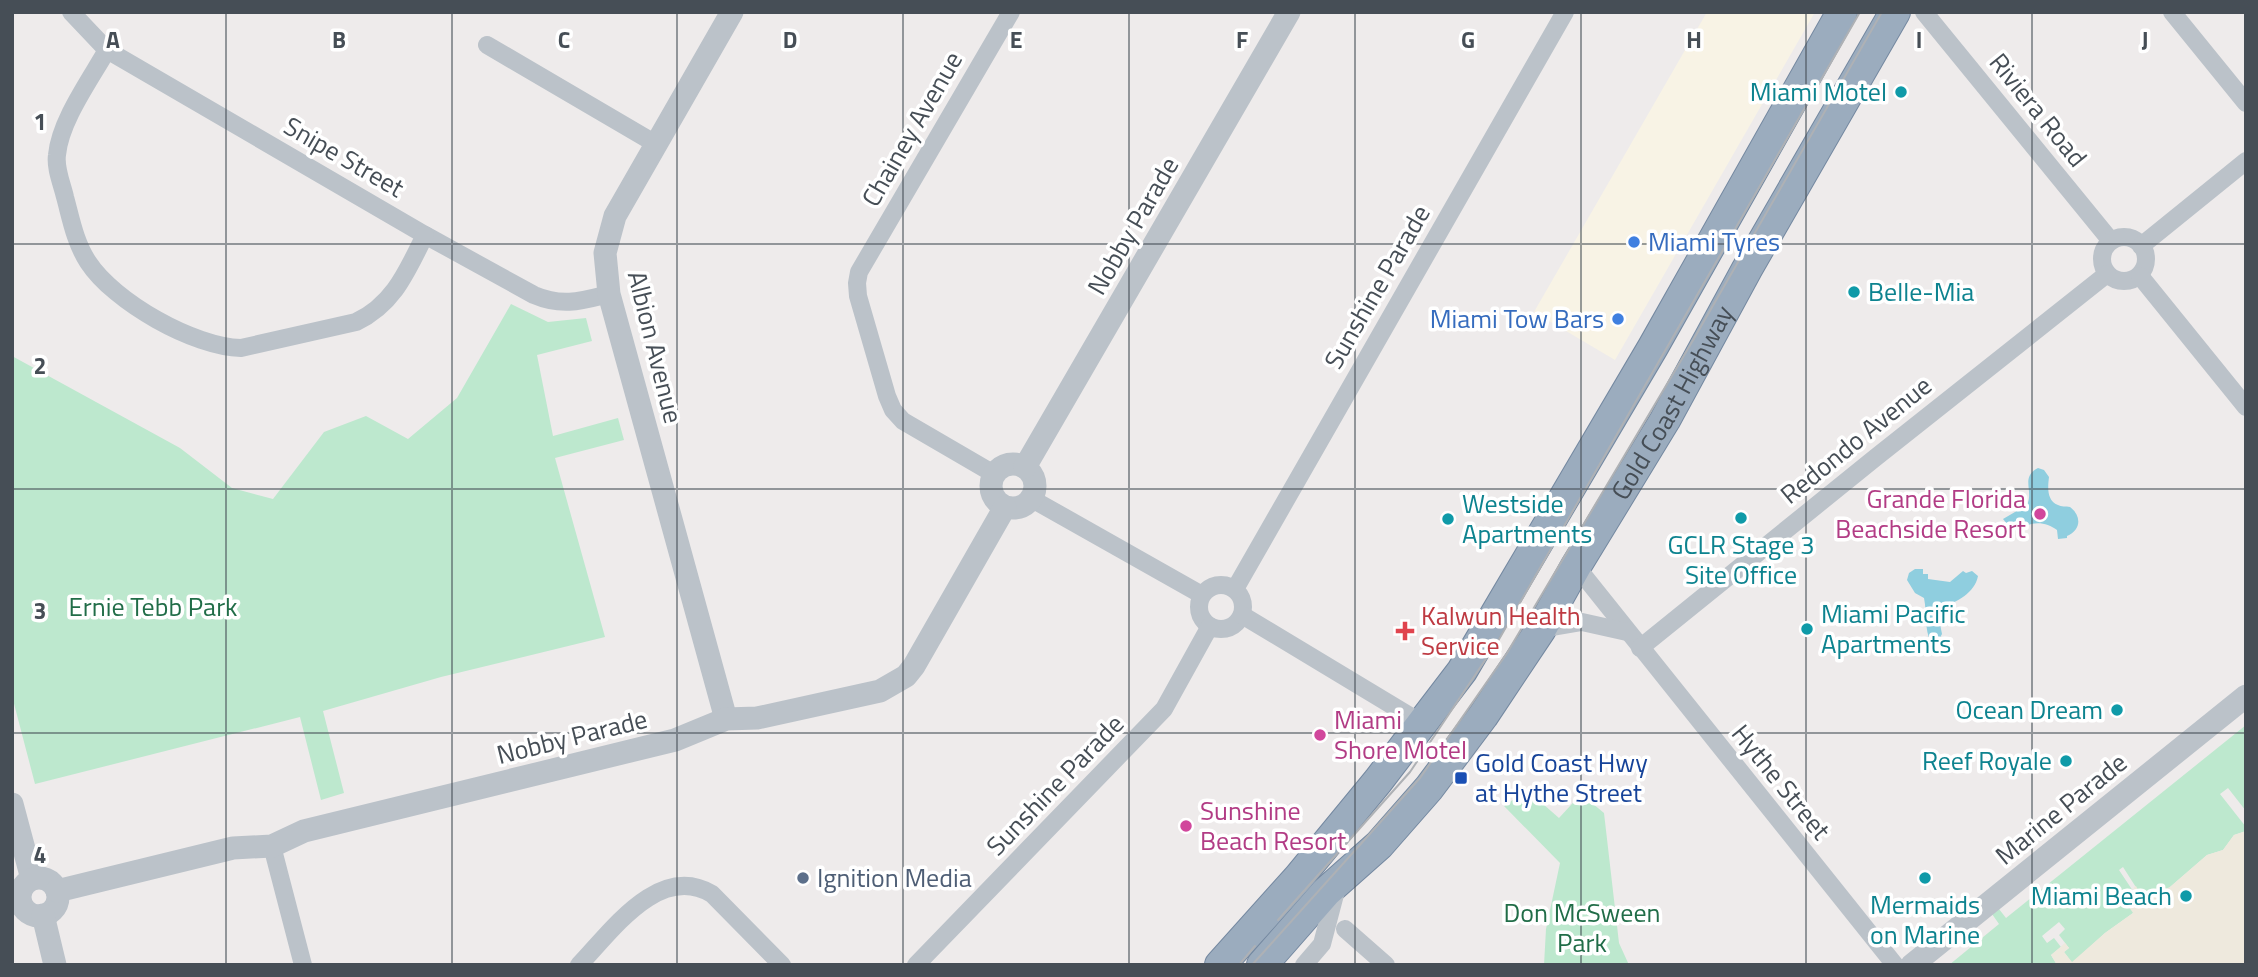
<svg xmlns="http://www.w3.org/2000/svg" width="2258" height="977" font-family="'Titillium Web',sans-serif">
  <rect width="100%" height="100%" fill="#eeebeb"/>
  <path fill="#f8f3e5" d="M 1707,12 L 1815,12 L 1615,360 L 1534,312 Z"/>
  <g fill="#bde8ce">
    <path d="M 511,304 L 548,322 L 586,318 L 592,341 L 537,355 L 553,436 L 618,418 L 624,440 L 555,458 L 605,637 L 441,677 L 323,711 L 344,793 L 321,800 L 300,717 L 35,784 L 12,696 L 12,356 L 180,448 L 232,488 L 273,499 L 324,432 L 366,416 L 408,439 L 457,398 Z"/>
    <path d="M 2246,725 L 2246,811 L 2228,788 L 2220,794 L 2246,827 L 2246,831 L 2234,835 L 2223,850 L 2207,855 L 2170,887 L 2156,894 L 2139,892 L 2123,867 L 2119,870 L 2133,891 L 2133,913 L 2105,933 L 2072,963 L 2064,952 L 2069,948 L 2059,935 L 2065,929 L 2059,922 L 2042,936 L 2047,943 L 2054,938 L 2061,947 L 2051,955 L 2057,965 L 1949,965 L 1999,924 L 1992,914 L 1999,909 L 2006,918 Z"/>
    <path d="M 1527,790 L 1559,818 L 1581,794 L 1604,813 L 1619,943 L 1629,965 L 1544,965 L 1546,929 L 1560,863 L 1504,806 Z"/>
  </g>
  <path fill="#eee9dd" d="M 2246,831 L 2246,965 L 2057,965 L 2051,955 L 2065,943 L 2069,948 L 2064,952 L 2072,962 L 2105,933 L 2133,913 L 2123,898 L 2133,892 L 2134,887 L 2136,886 L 2139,892 L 2156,894 L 2170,887 L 2207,855 L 2223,850 L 2234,835 Z"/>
  <g fill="#8fcedf">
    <path d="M 2038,468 L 2044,470 L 2049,477 C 2048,486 2046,500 2058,505 C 2061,507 2066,506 2070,507 C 2082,516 2081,530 2067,536 L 2067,538 L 2058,539 L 2057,530 C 2048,523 2036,521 2025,526 L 2024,531 L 2012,530 L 2003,519 L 2027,505 C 2034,491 2020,477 2038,468 Z"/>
    <path d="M 1915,569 L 1923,569 L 1923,574 L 1928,574 L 1928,579 L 1950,582 L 1963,571 L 1966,573 L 1972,571 L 1978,576 C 1975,593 1956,602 1942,608 L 1939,619 L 1942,634 L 1937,643 L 1931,642 C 1924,630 1927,612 1924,598 L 1915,593 L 1907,580 L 1909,573 Z"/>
  </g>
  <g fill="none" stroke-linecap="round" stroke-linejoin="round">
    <defs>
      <g id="trunk">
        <path d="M 1220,965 L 1299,877 L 1378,781 L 1462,671 L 1653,347 L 1842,12"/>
        <path id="s1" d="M 1262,965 L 1326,892 L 1379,845 L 1429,788 L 1483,716 L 1541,629 L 1576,566 L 1665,420 L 1747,269 L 1895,12"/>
      </g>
    </defs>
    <use href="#trunk" stroke="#7488a0" stroke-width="32"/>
    <g stroke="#bbc2c9" stroke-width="18">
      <path d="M 71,12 L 107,50 L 425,235 L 534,295 C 562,307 581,301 609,294"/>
      <path d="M 1924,12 L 2111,241"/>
      <path d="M 2172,12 L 2246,103"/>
      <path d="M 487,45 L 656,144"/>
      <path d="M 107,50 C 90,80 60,121 57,155 C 55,168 62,184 65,197 C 71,219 75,242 88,262 C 114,302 194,347 241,348 L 356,322 C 394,304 407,271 425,235"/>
      <circle cx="2124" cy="259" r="22"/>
      <path d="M 2141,246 L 2246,161"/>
      <path d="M 2140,276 L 2246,407"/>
      <path d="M 994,474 L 903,421 L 893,410 L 887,396 L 858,296 L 857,283 L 859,272 L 1011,12"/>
      <path d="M 1032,499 L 1202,595"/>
      <path d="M 1576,566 L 1895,965"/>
      <circle cx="1221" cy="607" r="22"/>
      <path d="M 1235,589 L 1565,12"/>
      <path d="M 1242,615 L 1423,724"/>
      <path d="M 1541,629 L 1582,622 L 1627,632"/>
      <path d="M 1640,648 L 1875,458 L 2107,274"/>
      <path d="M 272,846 L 303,965"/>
      <path d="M 12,902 L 20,901"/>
      <path d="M 1345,929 L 1386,965"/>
      <path d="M 579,965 C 611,932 659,862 712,894 L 782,965"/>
      <path d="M 916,965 L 1164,709 L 1210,626"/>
      <path d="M 1304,965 L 1322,944 L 1337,887"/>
    </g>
    <g stroke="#bbc2c9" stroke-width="23">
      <circle cx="1013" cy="486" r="22"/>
      <path d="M 1025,467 L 1289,12"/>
      <path d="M 726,719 L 609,294 L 605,253 L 615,216 L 732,12"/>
      <path d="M 12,804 L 32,879"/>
      <circle cx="39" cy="897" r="19"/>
      <path d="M 57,891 L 233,848 L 272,846 L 304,831 L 675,740 L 726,719 L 757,718 L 880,691 L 906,676 L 914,666 L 1005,507"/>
      <path d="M 43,915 L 55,965"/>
      <path d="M 1912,965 L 2246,696"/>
    </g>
    <use href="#trunk" stroke="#9bacbe" stroke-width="30"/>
    <g stroke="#aeb1b5" stroke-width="2">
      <path d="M 1278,920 L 1410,772 L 1498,641 L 1860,12"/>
      <path d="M 1239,965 L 1255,946"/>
      <path d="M 1252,965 L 1420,778 L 1507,653 L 1692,342 L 1882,12"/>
    </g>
  </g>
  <path fill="none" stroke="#464e56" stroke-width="2" stroke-opacity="0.55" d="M 226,12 L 226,965M 452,12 L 452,965M 677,12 L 677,965M 903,12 L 903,965M 1129,12 L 1129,965M 1355,12 L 1355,965M 1581,12 L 1581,965M 1806,12 L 1806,965M 2032,12 L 2032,965M 12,244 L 2246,244M 12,489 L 2246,489M 12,733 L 2246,733"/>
  <g fill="#0f9aa8" stroke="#fff" stroke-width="2.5">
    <circle cx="1901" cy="92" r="7"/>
    <circle cx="1854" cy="292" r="7"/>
    <circle cx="1741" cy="518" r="7"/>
    <circle cx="1448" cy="519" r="7"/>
    <circle cx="1807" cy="629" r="7"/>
    <circle cx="2117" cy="710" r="7"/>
    <circle cx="2066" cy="761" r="7"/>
    <circle cx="1925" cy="878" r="7"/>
    <circle cx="2186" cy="896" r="7"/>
  </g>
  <g fill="#3f7fe0" stroke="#fff" stroke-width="2.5">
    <circle cx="1634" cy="242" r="7"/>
    <circle cx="1618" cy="319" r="7"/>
  </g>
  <g fill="#d1479c" stroke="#fff" stroke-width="2.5">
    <circle cx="2040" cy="514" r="7"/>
    <circle cx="1320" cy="735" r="7"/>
    <circle cx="1186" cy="826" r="7"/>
  </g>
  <path fill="#e0444e" stroke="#fff" stroke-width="2.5" d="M1401.5 620.5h7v7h7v7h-7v7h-7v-7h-7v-7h7z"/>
  <rect fill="#1a4fb4" stroke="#fff" stroke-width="2.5" x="1454" y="771" width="14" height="14" rx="3.5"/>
  <circle fill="#5c6f8a" stroke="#fff" stroke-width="2.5" cx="803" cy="878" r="7"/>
  <g text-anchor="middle" stroke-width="7" stroke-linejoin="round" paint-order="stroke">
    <g font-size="26" fill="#0d838f" stroke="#fff" text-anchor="end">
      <text x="1887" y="101">Miami Motel</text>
      <text x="1868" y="301" text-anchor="start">Belle-Mia</text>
      <text x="1462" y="513" text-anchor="start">Westside<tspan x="1462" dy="30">Apartments</tspan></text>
      <text x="1741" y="554" text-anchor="middle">GCLR Stage 3<tspan x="1741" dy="30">Site Office</tspan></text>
      <text x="1821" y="623" text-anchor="start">Miami Pacific<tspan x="1821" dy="30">Apartments</tspan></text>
      <text x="2103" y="719">Ocean Dream</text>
      <text x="2052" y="770">Reef Royale</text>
      <text x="2172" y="905">Miami Beach</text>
      <text x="1925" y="914" text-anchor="middle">Mermaids<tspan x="1925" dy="30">on Marine</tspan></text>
    </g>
    <g font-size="26" fill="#464e56" stroke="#fff">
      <text transform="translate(2038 110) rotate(51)" y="9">Riviera Road</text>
      <text transform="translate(912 129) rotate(-60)" y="9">Chainey Avenue</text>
      <text transform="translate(344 157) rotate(30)" y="9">Snipe Street</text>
      <text transform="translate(1133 226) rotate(-60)" y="9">Nobby Parade</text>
      <text transform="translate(1377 287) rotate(-60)" y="9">Sunshine Parade</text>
      <text transform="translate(655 347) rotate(76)" y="9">Albion Avenue</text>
      <text dy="9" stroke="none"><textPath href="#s1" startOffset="700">Gold Coast Highway</textPath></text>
      <text transform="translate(1856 440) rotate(-39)" y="9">Redondo Avenue</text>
      <text transform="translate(572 737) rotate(-14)" y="9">Nobby Parade</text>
      <text transform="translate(1781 782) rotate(51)" y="9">Hythe Street</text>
      <text transform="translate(1055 785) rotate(-46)" y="9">Sunshine Parade</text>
      <text transform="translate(2061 809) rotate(-39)" y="9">Marine Parade</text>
    </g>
    <g font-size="26" fill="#366cbe" stroke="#fff" text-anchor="start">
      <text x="1648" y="251">Miami Tyres</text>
      <text x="1604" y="328" text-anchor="end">Miami Tow Bars</text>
    </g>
    <g font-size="26" fill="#b23c85" stroke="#fff" text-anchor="start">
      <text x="2026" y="508" text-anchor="end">Grande Florida<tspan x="2026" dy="30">Beachside Resort</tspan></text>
      <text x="1334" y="729">Miami<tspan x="1334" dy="30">Shore Motel</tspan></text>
      <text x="1200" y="820">Sunshine<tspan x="1200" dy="30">Beach Resort</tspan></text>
    </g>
    <g font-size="26" fill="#216d48" stroke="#fff">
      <text x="153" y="616">Ernie Tebb Park</text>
      <text x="1582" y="922">Don McSween<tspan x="1582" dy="30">Park</tspan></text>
    </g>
    <g font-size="26" fill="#be3a42" stroke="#fff" text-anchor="start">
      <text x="1421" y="625">Kalwun Health<tspan x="1421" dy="30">Service</tspan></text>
    </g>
    <g font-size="26" fill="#164399" stroke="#fff" text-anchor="start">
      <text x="1475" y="772">Gold Coast Hwy<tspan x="1475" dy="30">at Hythe Street</tspan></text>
    </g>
    <g font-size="26" fill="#4e5e75" stroke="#fff" text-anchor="start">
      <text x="817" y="887">Ignition Media</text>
    </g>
  </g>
  <g font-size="23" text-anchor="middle" font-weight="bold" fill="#464e56" stroke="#fff" stroke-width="7" stroke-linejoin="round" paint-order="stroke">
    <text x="113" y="48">A</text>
    <text x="339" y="48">B</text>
    <text x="564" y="48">C</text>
    <text x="790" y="48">D</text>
    <text x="1016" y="48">E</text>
    <text x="1242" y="48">F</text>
    <text x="1468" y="48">G</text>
    <text x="1694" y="48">H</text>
    <text x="1919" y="48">I</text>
    <text x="2145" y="48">J</text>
    <text x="40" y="130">1</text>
    <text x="40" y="374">2</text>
    <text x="40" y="619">3</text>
    <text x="40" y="863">4</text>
  </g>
  <rect width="2258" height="977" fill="none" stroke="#464e56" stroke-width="28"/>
</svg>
